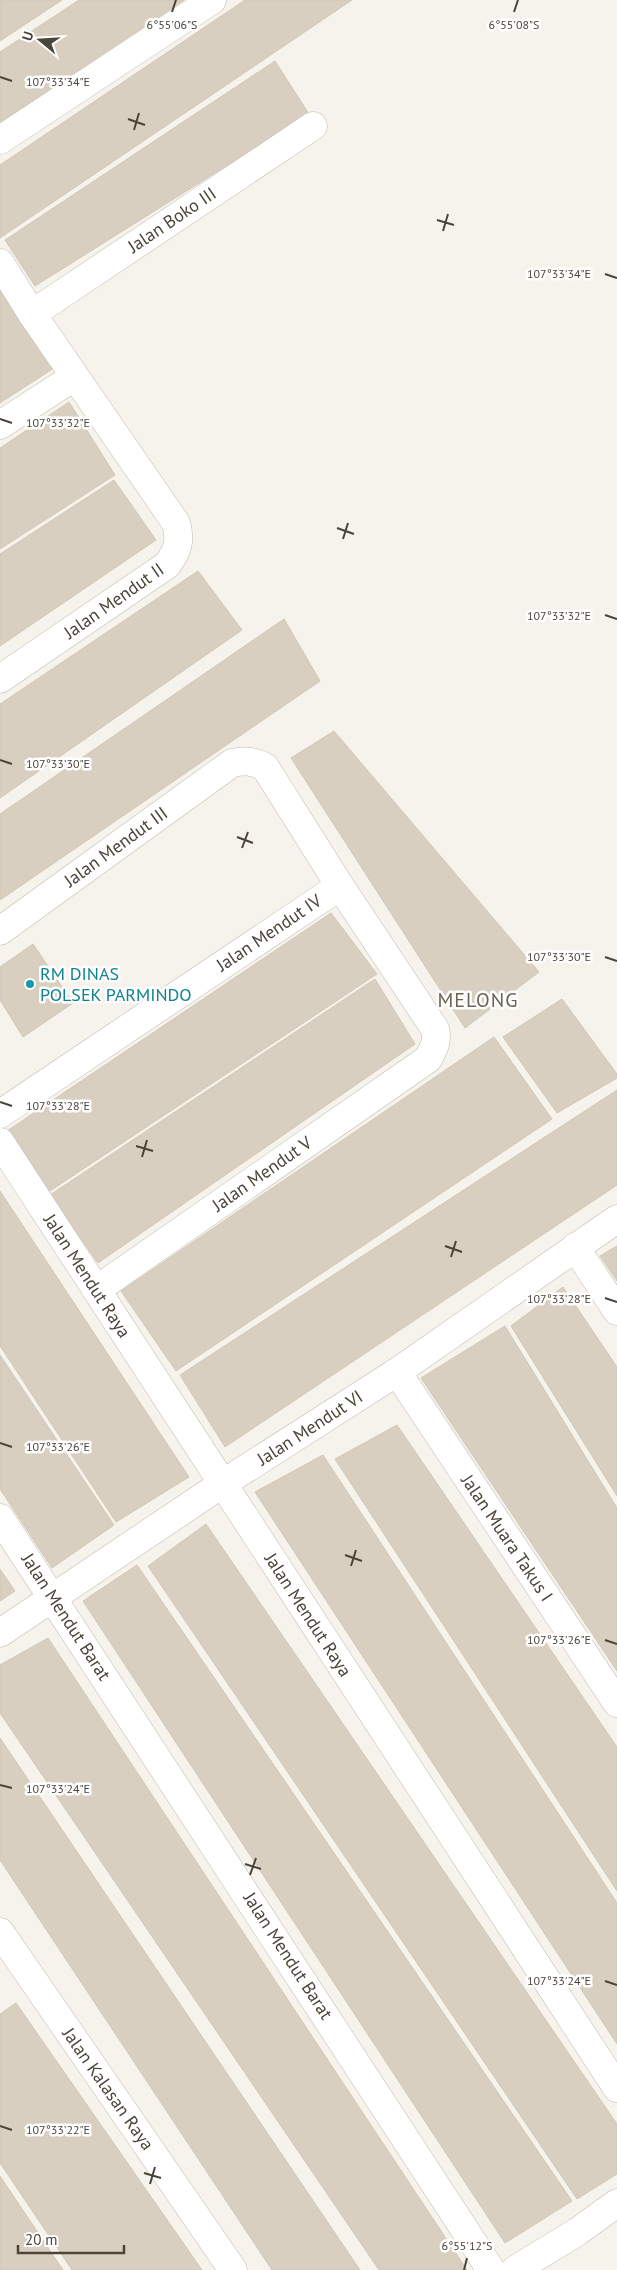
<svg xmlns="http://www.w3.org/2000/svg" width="617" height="2270" font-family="'PT Sans',sans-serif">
  <rect width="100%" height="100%" fill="#f6f3ec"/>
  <g fill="#d8cfc1" stroke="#d3c7b4">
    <path d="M 0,0 L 62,0 L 0,41 Z"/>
    <path d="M 79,0 L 184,0 L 0,122 L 0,52 Z"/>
    <path d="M 245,0 L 352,0 L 0,238 L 0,165 Z"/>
    <path d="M 275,61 L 309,114 L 35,286 L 5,240 Z"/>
    <path d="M 0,289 L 54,368 L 0,403 Z"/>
    <path d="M 69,402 L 115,475 L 0,549 L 0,448 Z"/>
    <path d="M 114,480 L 156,540 L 0,646 L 0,554 Z"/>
    <path d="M 198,571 L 242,630 L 0,798 L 0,704 Z"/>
    <path d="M 284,619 L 320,681 L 0,900 L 0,814 Z"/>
    <path d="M 334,731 L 539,972 L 465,1028 L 291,758 Z"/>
    <path d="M 331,913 L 377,974 L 47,1193 L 4,1133 Z"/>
    <path d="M 33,944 L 73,1003 L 23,1037 L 0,1000 L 0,967 Z"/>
    <path d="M 375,979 L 415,1044 L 98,1263 L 50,1195 Z"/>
    <path d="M 562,999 L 617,1074 L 617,1078 L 557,1113 L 503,1037 Z"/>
    <path d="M 494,1037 L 552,1119 L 176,1371 L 121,1291 Z"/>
    <path d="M 617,1090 L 617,1185 L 225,1447 L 180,1375 Z"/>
    <path d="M 0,1191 L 189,1477 L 116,1522 L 0,1346 Z"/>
    <path d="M 617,1246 L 617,1281 L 600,1256 Z"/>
    <path d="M 563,1287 L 617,1367 L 617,1496 L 511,1326 Z"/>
    <path d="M 505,1326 L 617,1508 L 617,1671 L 421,1378 Z"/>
    <path d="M 0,1355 L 114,1525 L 52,1568 L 0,1489 Z"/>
    <path d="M 397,1425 L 617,1747 L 617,1891 L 335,1459 Z"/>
    <path d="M 323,1455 L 617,1903 L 617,2044 L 255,1492 Z"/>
    <path d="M 206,1524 L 617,2124 L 617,2174 L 577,2199 L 148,1566 Z"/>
    <path d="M 137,1565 L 572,2201 L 505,2243 L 83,1601 Z"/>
    <path d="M 0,1569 L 15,1591 L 0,1601 Z"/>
    <path d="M 48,1638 L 467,2270 L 379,2270 L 0,1713 L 0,1665 Z"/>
    <path d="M 0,1738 L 360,2270 L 272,2270 L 0,1860 Z"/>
    <path d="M 16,2003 L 202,2270 L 72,2270 L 0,2163 L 0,2014 Z"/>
    <path d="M 0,2176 L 63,2270 L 0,2270 Z"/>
  </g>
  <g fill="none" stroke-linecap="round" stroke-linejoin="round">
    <defs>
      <g id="street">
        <path d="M 0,140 L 212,0"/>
        <path d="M 0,263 L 32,314 L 176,523 C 181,541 178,550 167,565 L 0,679"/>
        <path d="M 32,314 L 313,126"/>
        <path d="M 0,425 L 74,377"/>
        <path d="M 0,931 L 232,763 C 245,760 253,761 265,767 L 340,886 L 435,1029 C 438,1041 434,1048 428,1059 L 96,1290"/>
        <path d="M 0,1114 L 340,886"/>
        <path d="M 0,1142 L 617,2088"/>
        <path d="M 575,1247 L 617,1311"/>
        <path d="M 397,1372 L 617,1703"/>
        <path d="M 0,1518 L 491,2270"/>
        <path d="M 0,1633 L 222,1484 L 397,1372 L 617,1219"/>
        <path d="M 0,1932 L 233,2270"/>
        <path d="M 515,2270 L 577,2232 L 617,2203"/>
      </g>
    </defs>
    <use href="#street" stroke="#c2bbae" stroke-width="29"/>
    <use href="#street" stroke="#fff" stroke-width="28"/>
  </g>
  <path fill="none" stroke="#4b4439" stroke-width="2" d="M 172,12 L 176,0M 514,12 L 518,0M 0,77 L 12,81M 128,119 L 145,125M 134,130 L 139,113M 437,220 L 454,225M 443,231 L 448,214M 605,274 L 617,278M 0,419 L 12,423M 337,528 L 354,534M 343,539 L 348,523M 605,615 L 617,619M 0,760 L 12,764M 237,837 L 253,843M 242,848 L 248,832M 605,957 L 617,961M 0,1102 L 12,1106M 136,1146 L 153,1151M 142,1157 L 147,1140M 445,1246 L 462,1252M 451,1257 L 456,1241M 605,1298 L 617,1302M 0,1443 L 12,1447M 345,1555 L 362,1561M 351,1566 L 356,1550M 605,1640 L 617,1644M 0,1785 L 12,1788M 245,1864 L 261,1869M 250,1875 L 256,1858M 605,1981 L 617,1985M 0,2126 L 12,2130M 144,2173 L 161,2178M 150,2184 L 155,2167M 464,2270 L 467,2258"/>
  <circle fill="#0f9aa8" stroke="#fff" stroke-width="2" cx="30" cy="984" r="5"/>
  <g text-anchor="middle" stroke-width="5" stroke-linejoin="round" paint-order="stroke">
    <g font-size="18" fill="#4b4439" stroke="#fff">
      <text transform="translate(172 220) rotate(-34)" y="6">Jalan Boko III</text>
      <text transform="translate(114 601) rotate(-35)" y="6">Jalan Mendut II</text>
      <text transform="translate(116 847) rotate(-36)" y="6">Jalan Mendut III</text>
      <text transform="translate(269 933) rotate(-34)" y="6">Jalan Mendut IV</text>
      <text transform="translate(262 1174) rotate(-35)" y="6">Jalan Mendut V</text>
      <text transform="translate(87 1276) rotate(57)" y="6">Jalan Mendut Raya</text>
      <text transform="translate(310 1428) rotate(-33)" y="6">Jalan Mendut VI</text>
      <text transform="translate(507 1538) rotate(56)" y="6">Jalan Muara Takus I</text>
      <text transform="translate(308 1615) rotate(57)" y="6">Jalan Mendut Raya</text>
      <text transform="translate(66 1617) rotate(57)" y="6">Jalan Mendut Barat</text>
      <text transform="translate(288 1956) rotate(57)" y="6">Jalan Mendut Barat</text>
      <text transform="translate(108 2089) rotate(55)" y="6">Jalan Kalasan Raya</text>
    </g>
    <g font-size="18" fill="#0d838f" stroke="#fff" text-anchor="start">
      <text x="40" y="980">RM DINAS<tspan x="40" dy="21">POLSEK PARMINDO</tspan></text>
    </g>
    <g font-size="20" letter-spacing="1" fill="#6e6250" stroke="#fff">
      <text x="478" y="1007">MELONG</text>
    </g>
  </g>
  <g font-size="12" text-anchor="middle" fill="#4b4439" stroke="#fff" stroke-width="5" stroke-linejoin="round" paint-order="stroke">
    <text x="172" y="29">6°55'06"S</text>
    <text x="514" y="29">6°55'08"S</text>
    <text x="58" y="86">107°33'34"E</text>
    <text x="559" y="278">107°33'34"E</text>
    <text x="58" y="427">107°33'32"E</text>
    <text x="559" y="620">107°33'32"E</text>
    <text x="58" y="768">107°33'30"E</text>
    <text x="559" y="961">107°33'30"E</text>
    <text x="58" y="1110">107°33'28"E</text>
    <text x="559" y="1303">107°33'28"E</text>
    <text x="58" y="1451">107°33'26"E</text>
    <text x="559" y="1644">107°33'26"E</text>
    <text x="58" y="1793">107°33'24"E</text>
    <text x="559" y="1985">107°33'24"E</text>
    <text x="58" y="2134">107°33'22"E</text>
    <text x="467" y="2250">6°55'12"S</text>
  </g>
  <g transform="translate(40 40) rotate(288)" stroke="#ffffff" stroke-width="4" paint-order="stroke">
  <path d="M0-4L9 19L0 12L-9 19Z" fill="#4b4439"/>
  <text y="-8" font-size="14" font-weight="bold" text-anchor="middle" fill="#4b4439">U</text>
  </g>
  <path d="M18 2245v8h106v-8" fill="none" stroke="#4b4439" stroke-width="2.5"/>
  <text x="25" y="2245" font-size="15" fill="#4b4439" stroke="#ffffff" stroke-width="4" paint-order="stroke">20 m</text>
</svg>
